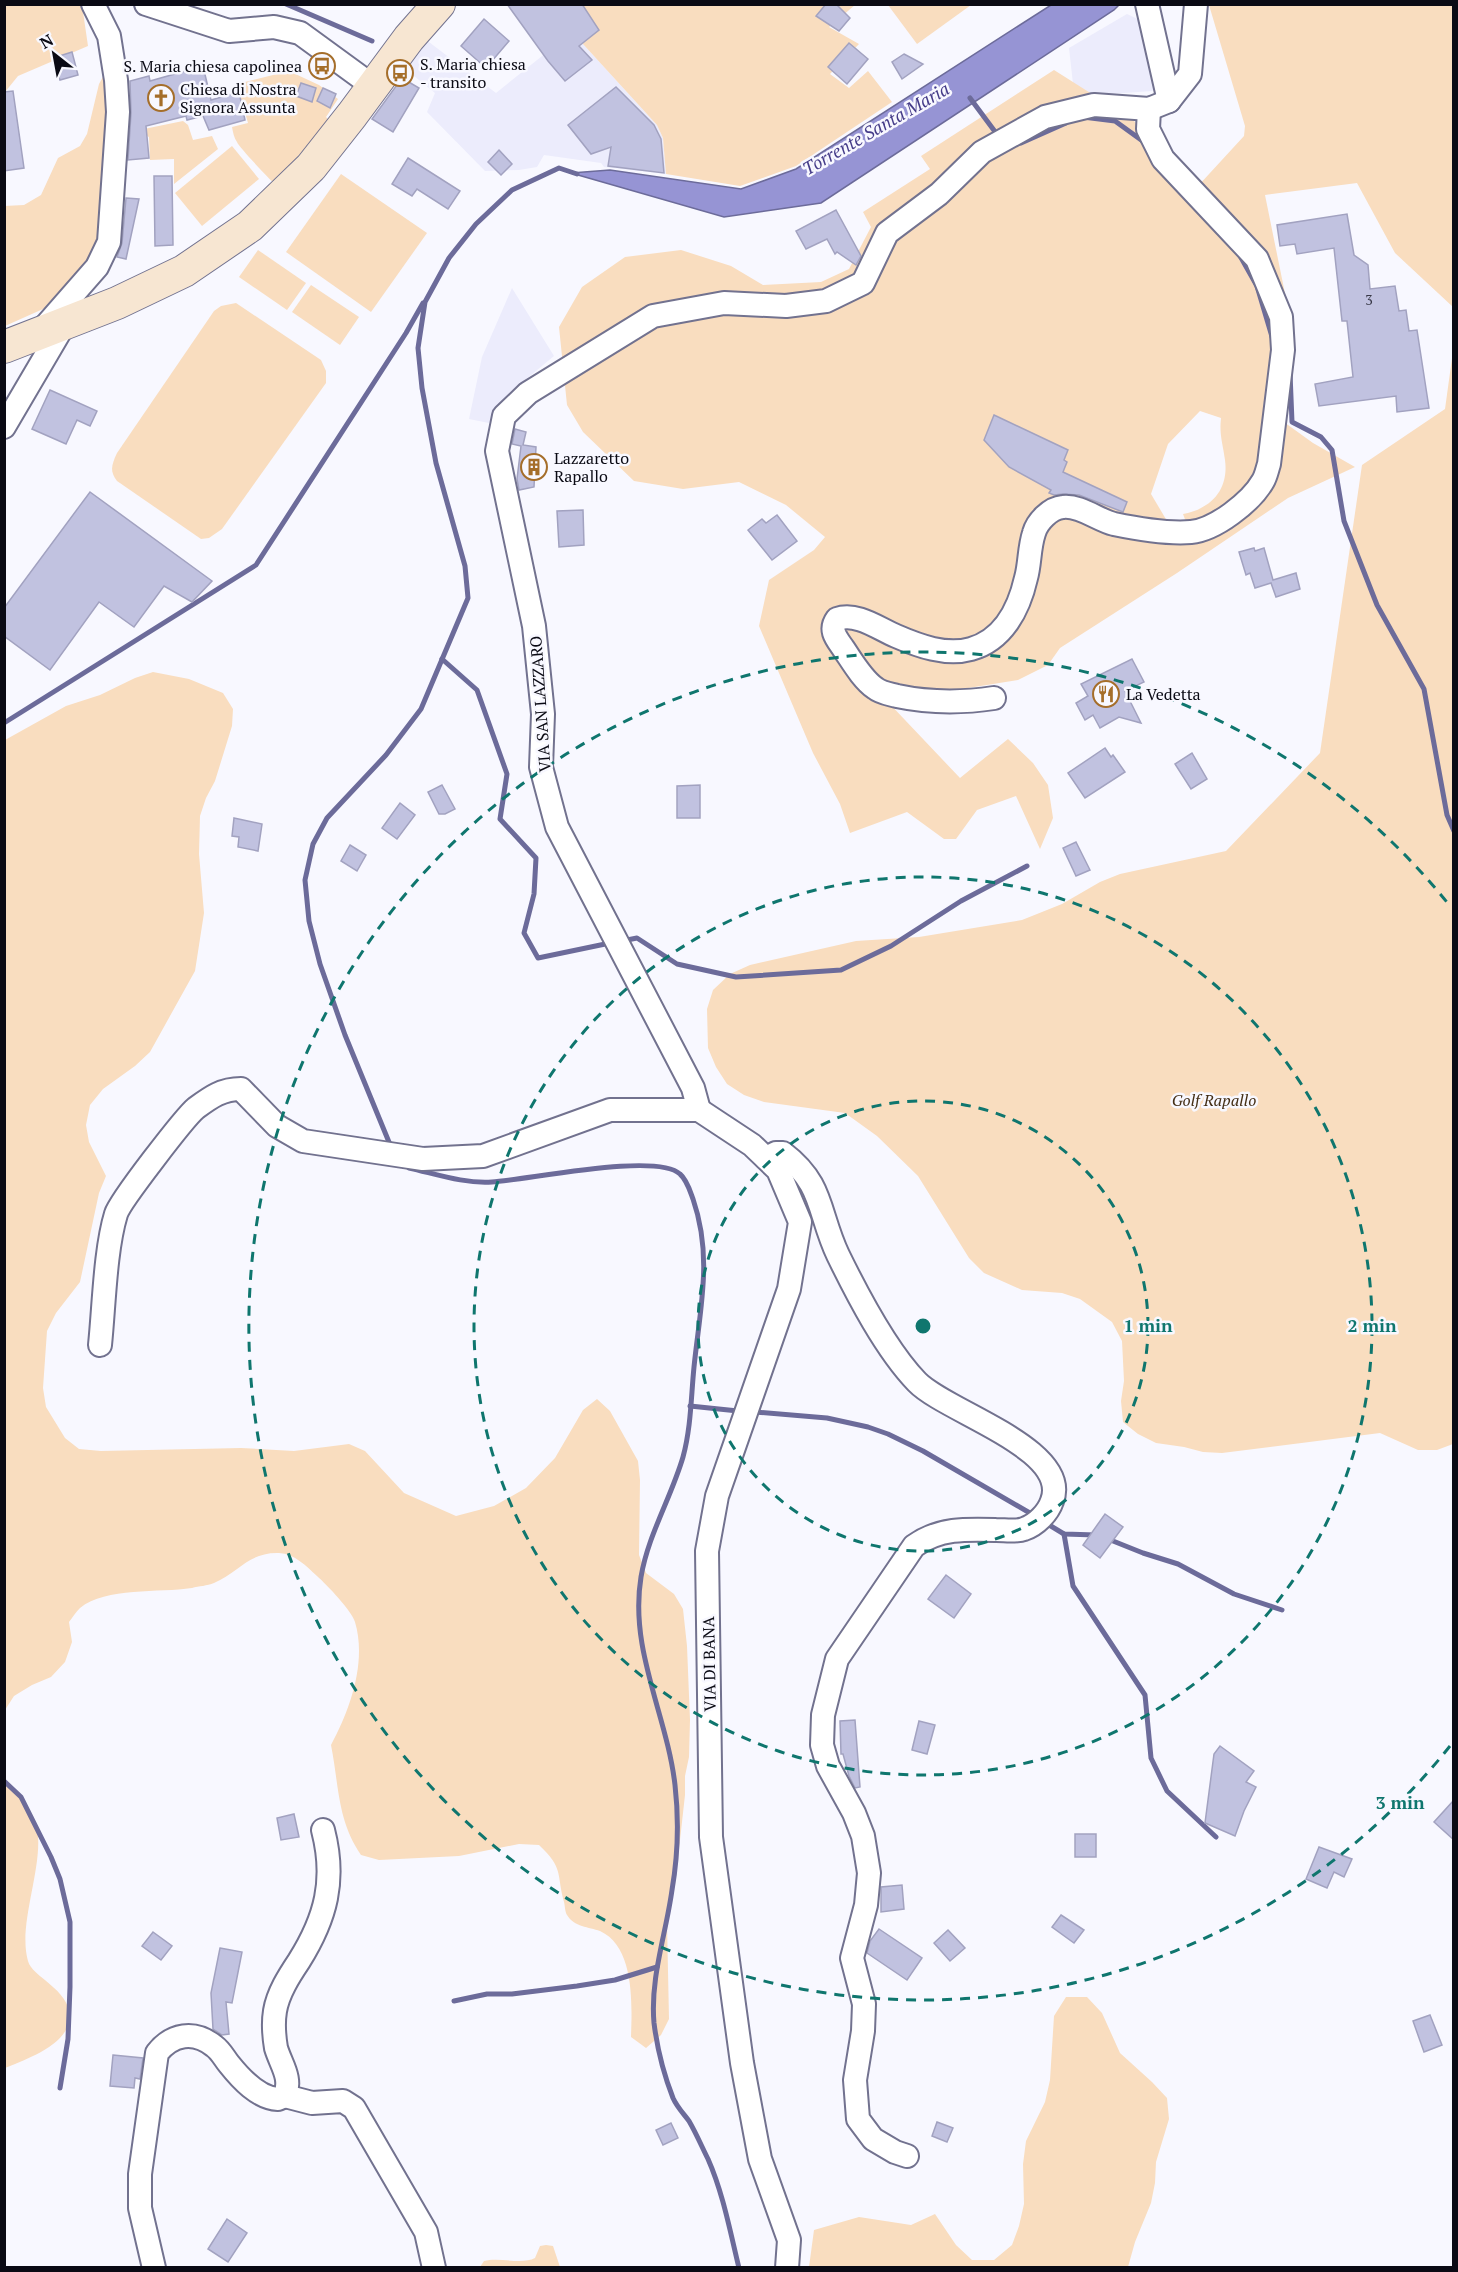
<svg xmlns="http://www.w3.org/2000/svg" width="1458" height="2272" font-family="'PT Serif',serif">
  <rect width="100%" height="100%" fill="#f8f8ff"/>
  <g fill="#ececfc">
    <path d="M 1127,14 L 1142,21 L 1158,87 L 1152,91 L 1082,96 L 1073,84 L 1069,48 Z"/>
    <path d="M 572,32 L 657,125 L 663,138 L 666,174 L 604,167 L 601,163 L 544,155 L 537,167 L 519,170 L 485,171 L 427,112 L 435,93 L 403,67 L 425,39 L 496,93 Z"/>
    <path d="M 512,288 L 554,356 L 513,390 L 489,423 L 469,419 L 482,357 Z"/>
  </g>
  <g fill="#f9ddbf" fill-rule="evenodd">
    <path d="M 5,5 L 82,5 L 88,46 L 18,76 L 5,92 Z"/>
    <path d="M 574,5 L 855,5 L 829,27 L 859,44 L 830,74 L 849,88 L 868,71 L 892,102 L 796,166 L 740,186 L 666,174 L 663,138 L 657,125 L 572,32 Z"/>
    <path d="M 888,5 L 971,5 L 917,44 Z"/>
    <path d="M 1209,5 L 1453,5 L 1453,307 L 1395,253 L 1357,183 L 1265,195 L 1293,333 L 1273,354 L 1263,407 L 1313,443 L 1355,467 L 1288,498 L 1177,573 L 1060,648 L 1048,665 L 1018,680 L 887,701 L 960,778 L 1008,739 L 1033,763 L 1048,785 L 1053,818 L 1040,849 L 1016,796 L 977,810 L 956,839 L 944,839 L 907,812 L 850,833 L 840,804 L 813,753 L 759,626 L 769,580 L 814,550 L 825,537 L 786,505 L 739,482 L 683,489 L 634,481 L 583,432 L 567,405 L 559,327 L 582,287 L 625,257 L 681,250 L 731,266 L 763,285 L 821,282 L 849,269 L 871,227 L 863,212 L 930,169 L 921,156 L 1054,70 L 1133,120 L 1198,186 L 1244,136 L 1245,126 ZM 1200,411 L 1221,418 C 1219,435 1223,444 1225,460 C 1229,490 1211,509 1183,514 L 1186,522 L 1170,526 L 1151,494 L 1168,444 Z"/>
    <path d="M 289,71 L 319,85 L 338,99 L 326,117 L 330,121 L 274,183 C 271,181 238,146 237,142 C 234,138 233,132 232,127 L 248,123 L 237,84 Z"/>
    <path d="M 104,75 L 111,129 L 96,257 L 61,301 L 5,326 L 4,206 L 24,205 L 41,195 L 58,158 L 80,146 L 87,134 L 99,84 Z"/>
    <path d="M 183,121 L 188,125 L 193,140 L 212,136 L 218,149 L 174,184 L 174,159 L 150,160 L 149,137 L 139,132 L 139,130 Z"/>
    <path d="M 232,146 L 259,179 L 202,226 L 175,193 Z"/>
    <path d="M 341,174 L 427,233 L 371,312 L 286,252 Z"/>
    <path d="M 258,250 L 306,283 L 287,310 L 239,277 Z"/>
    <path d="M 311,285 L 359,317 L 340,345 L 292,312 Z"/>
    <path d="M 236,303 L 321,360 L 326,371 L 326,383 L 222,529 L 209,538 L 201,539 L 117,481 C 109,471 112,464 117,453 L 214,311 L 221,306 Z"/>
    <path d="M 1453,351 L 1453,1444 L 1437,1450 L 1418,1450 L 1380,1433 L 1222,1453 L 1203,1452 L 1184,1447 L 1156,1443 L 1138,1434 L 1123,1422 L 1121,1401 L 1124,1381 L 1122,1341 L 1112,1322 L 1080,1299 L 1062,1293 L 1022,1290 L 984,1273 L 969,1258 L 918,1176 L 877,1136 L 845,1113 L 764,1102 L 744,1095 L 727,1084 L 716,1067 L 708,1048 L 707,1009 L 713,990 L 730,974 L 750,965 L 856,941 L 919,937 L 1022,920 L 1062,904 L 1100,882 L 1120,874 L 1226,851 L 1320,753 L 1362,465 L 1445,409 Z"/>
    <path d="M 153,672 L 189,679 L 223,693 L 233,709 L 232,726 L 215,781 L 206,798 L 200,816 L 199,854 L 204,913 L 195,971 L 150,1052 L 135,1066 L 103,1089 L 90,1105 L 86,1125 L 89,1142 L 106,1176 L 99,1193 L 80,1282 L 56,1313 L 47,1331 L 43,1388 L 46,1407 L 65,1438 L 79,1449 L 101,1451 L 241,1448 L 294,1451 L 349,1444 L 365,1451 L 404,1493 L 456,1516 L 494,1506 L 526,1488 L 555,1458 L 583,1410 L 597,1399 L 610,1411 L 638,1461 L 640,1480 L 639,1555 L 646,1573 L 674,1594 L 683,1609 L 687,1646 L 690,1720 L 689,1757 L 685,1776 L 685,1795 L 675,1885 L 668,1904 L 667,1923 L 669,2019 L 661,2035 L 646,2048 L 631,2037 C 632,2005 635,1947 600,1931 C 589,1927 574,1927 567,1915 C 565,1912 565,1906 564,1902 C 556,1872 564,1869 539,1845 L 519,1844 L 459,1856 L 379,1860 L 361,1855 C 337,1820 339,1785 331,1745 C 350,1710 367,1662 355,1622 C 352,1611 327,1585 317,1576 C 306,1566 295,1554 279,1553 C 249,1552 239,1572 214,1583 C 207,1586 199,1586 192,1588 C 159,1593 106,1587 80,1608 C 76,1612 72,1618 69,1622 L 72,1642 L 65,1662 L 51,1677 L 32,1685 L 14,1696 L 5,1710 L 5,740 L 66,706 L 100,695 L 135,678 Z"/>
    <path d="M 4,1781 C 12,1793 27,1803 33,1816 C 51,1852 16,1920 28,1961 C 32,1978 75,1991 69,2022 C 64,2046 25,2060 5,2068 Z"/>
    <path d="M 1066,1997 L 1087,1997 L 1102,2013 L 1120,2053 L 1152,2082 L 1167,2098 L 1169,2119 L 1156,2162 L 1155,2183 L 1151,2203 L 1135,2242 L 1128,2267 L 809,2267 L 814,2230 L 859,2217 L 911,2225 L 935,2214 L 956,2245 L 972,2260 L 994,2260 L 1012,2245 L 1019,2226 L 1024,2204 L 1023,2164 L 1026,2141 L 1045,2102 L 1050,2080 L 1054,2016 Z"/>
    <path d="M 546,2245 L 553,2246 L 560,2267 L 480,2267 L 484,2261 C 500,2257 522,2265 535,2258 L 540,2246 Z"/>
  </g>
  <path fill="#9694d4" stroke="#6c6b9a" stroke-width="1.5" d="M 1051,5 L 1119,5 L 1114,10 L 821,203 L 724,217 L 571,173 L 610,170 L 741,189 L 796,169 Z"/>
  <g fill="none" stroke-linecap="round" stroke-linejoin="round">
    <g stroke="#6c6b9a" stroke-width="5">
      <path d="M 286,4 L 372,41"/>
      <path d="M 970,98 L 996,133 L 1000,135"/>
      <path d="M 1083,117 L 1115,121 L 1144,142"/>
      <path d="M 1014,141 L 1021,143 L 1066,123"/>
      <path d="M 1239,254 L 1257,286 L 1273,340"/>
      <path d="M 1290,373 L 1292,422 L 1321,437 L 1332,450 L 1344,521 L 1377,605 L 1424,689 L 1447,815 L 1454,831"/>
      <path d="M 442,659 L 477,690 L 507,774 L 500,819 L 536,858 L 534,894 L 524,933 L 538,958 L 610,943"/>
      <path d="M 4,723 L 256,565 L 406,333 L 423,303"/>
      <path d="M 622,941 L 637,938 L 677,964 L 736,977 L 841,970 L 891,946 L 961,901 L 1027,866"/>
      <path d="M 391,1147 L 345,1035 L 320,964 L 309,921 L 305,880 L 313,844 L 327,818 L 386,755 L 421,709 L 468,598 L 465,566 L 436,463 L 422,388 L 418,348 L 425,302 L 449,258 L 476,224 L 512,190 L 559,168 L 577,174"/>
      <path d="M 409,1168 C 436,1174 465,1184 492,1182 C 527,1180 656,1152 680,1174 C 687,1180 690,1191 693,1199 C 713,1257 700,1308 694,1367 C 691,1397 691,1428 683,1457 C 671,1498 648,1535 641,1577 C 629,1650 667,1715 675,1785 C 679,1820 678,1855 672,1890 C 666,1934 650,1978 654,2023 C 657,2047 664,2075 673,2098 C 677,2107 683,2113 689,2121 C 696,2133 702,2147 708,2159 C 723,2193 730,2231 739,2268"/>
      <path d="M 690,1406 L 738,1411"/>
      <path d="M 755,1412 L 827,1418 L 868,1427 L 888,1434 L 923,1451 L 1035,1516"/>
      <path d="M 1046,1523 L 1064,1534 L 1096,1535"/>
      <path d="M 1064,1534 L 1073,1586 L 1145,1695 L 1151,1758 L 1167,1791 L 1216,1837"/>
      <path d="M 1108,1539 L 1143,1553 L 1178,1564 L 1234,1594 L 1282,1610"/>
      <path d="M 4,1781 L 21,1797 L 51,1857 L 60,1879 L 70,1922 L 70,1987 L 68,2039 L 60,2088"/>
      <path d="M 454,2001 L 487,1994 L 512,1994 L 577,1986 L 615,1980 L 657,1967"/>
    </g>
  </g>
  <g fill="#c1c2e0" stroke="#a2a2c0" stroke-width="1.5">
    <path d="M 507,4 L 582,4 L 599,30 L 579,46 L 592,60 L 565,81 L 548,61 Z"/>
    <path d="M 826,4 L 836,4 L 850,18 L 839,31 L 816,16 Z"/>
    <path d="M 484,19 L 509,41 L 486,68 L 461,46 Z"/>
    <path d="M 849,43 L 868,59 L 847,84 L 828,67 Z"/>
    <path d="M 72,52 L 78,75 L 60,80 L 53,58 Z"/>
    <path d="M 904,54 L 923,64 L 902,79 L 892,62 Z"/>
    <path d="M 203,66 L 211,100 L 239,92 L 245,120 L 209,130 L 203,116 L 187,120 L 186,116 L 146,126 L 149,158 L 128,160 L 131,113 L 130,81 L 149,76 L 150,81 Z"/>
    <path d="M 402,78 L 419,88 L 393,132 L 372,119 Z"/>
    <path d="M 301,83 L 316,88 L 312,102 L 296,96 Z"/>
    <path d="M 616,87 L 654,125 L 661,139 L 664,173 L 608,166 L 611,147 L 591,154 L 568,125 Z"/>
    <path d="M 323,88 L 336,94 L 330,108 L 317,101 Z"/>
    <path d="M 13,91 L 24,168 L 4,171 L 4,92 Z"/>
    <path d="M 499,150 L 512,164 L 501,175 L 488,162 Z"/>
    <path d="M 408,158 L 460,191 L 448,209 L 417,189 L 412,196 L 392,184 Z"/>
    <path d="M 154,176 L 172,176 L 173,245 L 155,246 Z"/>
    <path d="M 126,198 L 139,199 L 126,259 L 117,257 L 122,243 Z"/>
    <path d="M 836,210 L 861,256 L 856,265 L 837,252 L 835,254 L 827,239 L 806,249 L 796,231 Z"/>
    <path d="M 1347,214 L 1354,255 L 1368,265 L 1370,289 L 1395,286 L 1399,311 L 1406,310 L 1409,331 L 1417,330 L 1429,408 L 1397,412 L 1396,396 L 1319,406 L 1315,384 L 1353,377 L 1347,321 L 1342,321 L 1334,248 L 1297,254 L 1295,244 L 1280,246 L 1277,225 Z"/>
    <path d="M 50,390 L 97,411 L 90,426 L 77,420 L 66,444 L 32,429 Z"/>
    <path d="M 994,415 L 1068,450 L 1064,460 L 1067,462 L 1063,472 L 1127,502 L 1123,512 L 1079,495 L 1063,494 L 1054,495 L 1049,493 L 1051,490 L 1009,467 L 984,440 Z"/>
    <path d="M 515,429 L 526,432 L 523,445 L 536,447 L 534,487 L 519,490 L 517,479 L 521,446 L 512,444 Z"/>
    <path d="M 90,492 L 212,581 L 192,602 L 164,586 L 134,627 L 99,602 L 50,670 L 4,636 L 4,608 Z"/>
    <path d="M 583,510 L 584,545 L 559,547 L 557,511 Z"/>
    <path d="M 777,515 L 797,541 L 772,560 L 748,530 L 762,519 L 766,523 Z"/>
    <path d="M 1254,548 L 1255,551 L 1264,548 L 1273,580 L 1296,573 L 1300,589 L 1276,597 L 1271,583 L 1255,588 L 1250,573 L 1246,575 L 1239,552 Z"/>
    <path d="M 1132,659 L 1144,682 L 1125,691 L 1141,723 L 1119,717 L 1100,728 L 1093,715 L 1085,720 L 1076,703 L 1088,696 L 1081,684 Z"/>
    <path d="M 1105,748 L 1111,757 L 1113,755 L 1125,772 L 1085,798 L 1068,773 Z"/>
    <path d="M 1192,753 L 1207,779 L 1191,789 L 1175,764 Z"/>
    <path d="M 442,785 L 455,809 L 445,814 L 439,814 L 428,792 Z"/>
    <path d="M 700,785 L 700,818 L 677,818 L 677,786 Z"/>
    <path d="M 400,803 L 415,815 L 397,839 L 382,828 Z"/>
    <path d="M 234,818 L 262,824 L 258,851 L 238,847 L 239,837 L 232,836 Z"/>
    <path d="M 1076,842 L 1090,870 L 1076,876 L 1063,848 Z"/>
    <path d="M 350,845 L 366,855 L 357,871 L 341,861 Z"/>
    <path d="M 1105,1514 L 1123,1527 L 1100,1558 L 1083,1545 Z"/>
    <path d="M 946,1575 L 971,1594 L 954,1618 L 928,1599 Z"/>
    <path d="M 855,1720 L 860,1787 L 855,1788 L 849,1776 L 843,1754 L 841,1754 L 840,1721 Z"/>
    <path d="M 919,1721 L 935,1725 L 927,1754 L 912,1750 Z"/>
    <path d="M 1220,1746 L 1254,1771 L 1246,1782 L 1256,1787 L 1244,1811 L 1235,1836 L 1205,1823 L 1214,1754 Z"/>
    <path d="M 1454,1800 L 1454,1840 L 1434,1822 Z"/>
    <path d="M 294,1814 L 299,1837 L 281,1840 L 277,1818 Z"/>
    <rect x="1075" y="1834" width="21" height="23"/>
    <path d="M 1319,1847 L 1352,1859 L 1344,1877 L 1334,1872 L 1327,1888 L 1306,1879 Z"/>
    <path d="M 902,1885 L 904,1909 L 881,1912 L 881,1887 Z"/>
    <path d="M 1061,1915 L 1084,1930 L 1074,1943 L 1052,1927 Z"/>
    <path d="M 879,1929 L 922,1958 L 907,1980 L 867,1953 L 870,1941 Z"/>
    <path d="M 948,1930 L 965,1948 L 950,1961 L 934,1943 Z"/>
    <path d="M 153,1932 L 172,1946 L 161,1960 L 142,1946 Z"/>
    <path d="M 220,1948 L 242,1952 L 232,2003 L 226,2002 L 229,2034 L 222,2035 L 213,2029 L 211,1993 Z"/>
    <path d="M 1430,2015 L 1442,2045 L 1424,2052 L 1413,2021 Z"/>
    <path d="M 113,2055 L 143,2058 L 140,2079 L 135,2078 L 134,2088 L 110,2086 Z"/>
    <path d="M 937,2122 L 953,2128 L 947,2142 L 932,2136 Z"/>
    <path d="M 671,2123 L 678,2138 L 663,2145 L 656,2130 Z"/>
    <path d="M 227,2219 L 247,2233 L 228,2262 L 208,2249 Z"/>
  </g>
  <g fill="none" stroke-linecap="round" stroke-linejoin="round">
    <defs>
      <g id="street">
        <path d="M 146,4 L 229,31 L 274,27 L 300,33 L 374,87"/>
        <path d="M 1147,4 L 1169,101"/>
        <path d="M 41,331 L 97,267 L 109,242 L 118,112 L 116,80 L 109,36 L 93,4"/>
        <path d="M 4,427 L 65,323"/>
        <path d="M 994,698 C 961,703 930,703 897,696 C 890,694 881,693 875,688 C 862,679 852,661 843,648 C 836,638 829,630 837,619 C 857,612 879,629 896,636 C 919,646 946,656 971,649 C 1003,640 1019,609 1026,578 C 1030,564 1029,548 1034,533 C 1037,522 1050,508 1063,507 C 1080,505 1098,520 1114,524 C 1138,529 1167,534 1191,532 C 1215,530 1251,502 1263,481 C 1266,476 1267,470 1269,464 L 1283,350 L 1281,317 L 1257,259 L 1163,159 L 1148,129 L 1149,109"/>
        <path d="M 699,1110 L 693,1088 L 557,827 L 541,767 L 543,714 L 534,626 L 497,451 L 504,416 L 528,393 L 653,316 L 724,303 L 786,306 L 826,301 L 863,283 L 887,233 L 939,194 L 982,152 L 1045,117 L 1094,105 L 1149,109 L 1169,101 L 1190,74 L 1196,4"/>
        <path d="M 699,1110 L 752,1145 L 778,1170 L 800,1222 L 789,1289 L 717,1496 L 707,1551 L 711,1837 L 742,2063 L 760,2159 L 789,2240 L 787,2268"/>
        <path d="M 766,1158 L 776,1153 L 783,1153 C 824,1184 818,1213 838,1255 C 858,1296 886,1350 917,1382 C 946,1412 1072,1449 1052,1501 C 1048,1513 1036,1525 1024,1529 C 1016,1532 1005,1530 996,1530 C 966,1529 939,1528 914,1546 L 837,1659 L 823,1715 L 822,1745 L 828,1766 L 854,1813 L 863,1836 L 869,1873 L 866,1905 L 852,1958 L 864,2004 L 863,2031 L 855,2080 L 858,2119 L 873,2139 L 895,2152 L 907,2156"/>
        <path d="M 100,1345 C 104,1307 105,1250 116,1214 C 120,1201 185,1117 196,1108 C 211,1097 222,1089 241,1089 L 277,1126 L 303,1141 L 423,1159 L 483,1156 L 610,1110 L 699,1110"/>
        <path d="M 285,2096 L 312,2103 L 343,2101 L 354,2108 L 426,2232 L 434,2268"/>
        <path d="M 154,2268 L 140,2208 L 140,2174 L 157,2053 C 172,2034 194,2030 214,2046 C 221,2051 224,2058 229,2064 C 241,2079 258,2098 278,2099 L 285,2096 C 292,2077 281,2065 276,2048 C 274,2036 273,2023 275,2011 C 278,1993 289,1976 299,1961 C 326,1918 336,1880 323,1830"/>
      </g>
      <path id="secondary" d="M 4,347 L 117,303 L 184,271 L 250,226 L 311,167 L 352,115 L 409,38 L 439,4"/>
    </defs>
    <use href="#street" stroke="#72728f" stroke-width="26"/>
    <use href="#secondary" stroke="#72728f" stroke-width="34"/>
    <use href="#street" stroke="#fff" stroke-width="22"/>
    <use href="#secondary" stroke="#f7e6d2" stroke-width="32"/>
  </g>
  <g fill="none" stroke="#0f766e" stroke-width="3" stroke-dasharray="10 8">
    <circle cx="923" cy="1326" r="225"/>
    <circle cx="923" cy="1326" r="449"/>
    <path d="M1450 1746A674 674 0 1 1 1450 906"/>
  </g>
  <defs>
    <symbol id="bus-ring" viewBox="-11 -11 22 22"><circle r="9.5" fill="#f8f8ff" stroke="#a56e2a" stroke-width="1.5"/><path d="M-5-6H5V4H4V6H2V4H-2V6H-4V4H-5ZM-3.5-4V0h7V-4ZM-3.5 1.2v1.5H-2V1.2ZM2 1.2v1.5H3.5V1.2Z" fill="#a56e2a"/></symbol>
    <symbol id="church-ring" viewBox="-11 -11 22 22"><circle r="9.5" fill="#f8f8ff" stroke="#a56e2a" stroke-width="1.5"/><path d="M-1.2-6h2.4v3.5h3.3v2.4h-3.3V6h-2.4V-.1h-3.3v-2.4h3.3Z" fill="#a56e2a"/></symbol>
    <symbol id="building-ring" viewBox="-11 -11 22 22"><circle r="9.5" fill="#f8f8ff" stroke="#a56e2a" stroke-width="1.5"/><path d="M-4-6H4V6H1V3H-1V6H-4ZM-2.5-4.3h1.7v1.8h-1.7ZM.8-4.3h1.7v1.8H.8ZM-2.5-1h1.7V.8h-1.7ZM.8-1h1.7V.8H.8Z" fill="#a56e2a"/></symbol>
    <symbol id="restaurant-ring" viewBox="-11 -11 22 22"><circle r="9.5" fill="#f8f8ff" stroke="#a56e2a" stroke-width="1.5"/><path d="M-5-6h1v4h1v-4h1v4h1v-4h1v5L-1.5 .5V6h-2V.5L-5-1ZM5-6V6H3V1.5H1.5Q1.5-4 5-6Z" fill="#a56e2a"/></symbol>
  </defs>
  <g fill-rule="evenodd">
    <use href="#bus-ring" x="307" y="51" width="30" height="30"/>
    <use href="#bus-ring" x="385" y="58" width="30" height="30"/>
    <use href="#church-ring" x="146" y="83" width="30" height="30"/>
    <use href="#building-ring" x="519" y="452" width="30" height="30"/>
    <use href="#restaurant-ring" x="1091" y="679" width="30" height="30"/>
  </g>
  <g text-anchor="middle" stroke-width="5" stroke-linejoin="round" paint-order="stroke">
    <g font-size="14" fill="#383847">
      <text x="1369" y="305">3</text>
    </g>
    <g font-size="16" fill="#0a0a14" stroke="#f8f8ff" text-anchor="start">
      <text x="420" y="70">S. Maria chiesa<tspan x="420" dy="18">- transito</tspan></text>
      <text x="302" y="72" text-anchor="end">S. Maria chiesa capolinea</text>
      <text x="180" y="95">Chiesa di Nostra<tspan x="180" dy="18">Signora Assunta</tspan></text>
      <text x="554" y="464">Lazzaretto<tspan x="554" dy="18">Rapallo</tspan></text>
      <text x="1126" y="700">La Vedetta</text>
    </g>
    <g font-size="16" fill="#0a0a14" stroke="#f8f8ff">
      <text transform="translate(540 704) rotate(-94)" y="6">VIA SAN LAZZARO</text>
      <text transform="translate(709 1664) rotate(-91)" y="6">VIA DI BANA</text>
    </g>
    <g font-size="16" font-style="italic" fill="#442f16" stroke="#f8f8ff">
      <text x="1214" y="1106">Golf Rapallo</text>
    </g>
    <g font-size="18" font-style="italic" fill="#453c89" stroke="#f8f8ff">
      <text transform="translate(876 129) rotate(-30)" y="6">Torrente Santa Maria</text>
    </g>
  </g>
  <circle cx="923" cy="1326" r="9" fill="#0f766e" stroke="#f8f8ff" stroke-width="3"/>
  <g font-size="18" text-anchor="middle" font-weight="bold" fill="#0f766e" stroke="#f8f8ff" stroke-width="5" stroke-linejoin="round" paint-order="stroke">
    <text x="1148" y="1332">1 min</text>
    <text x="1372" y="1332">2 min</text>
    <text x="1400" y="1809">3 min</text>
  </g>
  <rect width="1458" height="2272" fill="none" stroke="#0a0a14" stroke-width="12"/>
  <g transform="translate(54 54) rotate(329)" stroke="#f8f8ff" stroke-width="4.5" paint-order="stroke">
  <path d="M0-4.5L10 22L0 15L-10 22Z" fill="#0a0a14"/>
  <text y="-9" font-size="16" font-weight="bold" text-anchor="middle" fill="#0a0a14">N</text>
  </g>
</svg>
